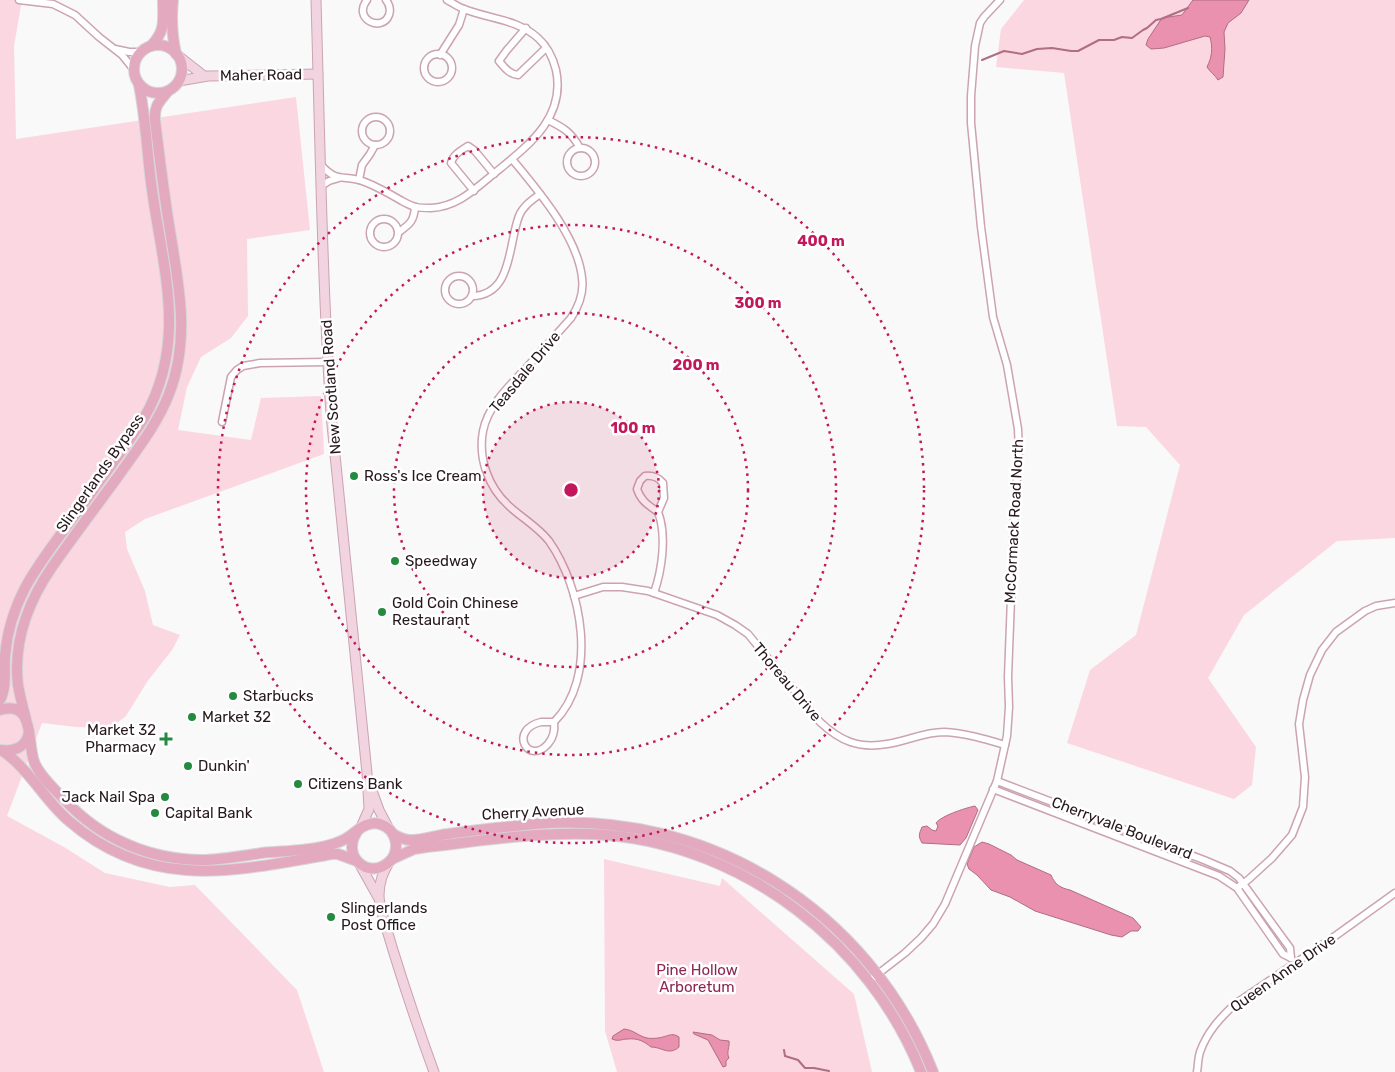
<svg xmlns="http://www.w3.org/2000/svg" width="1395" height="1072" font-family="Rubik,sans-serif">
  <rect width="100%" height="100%" fill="#f9f9f9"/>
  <g fill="#fbd7e1">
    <path d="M 0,0 L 22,0 L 14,46 L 16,139 L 296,97 L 310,230 L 247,239 L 248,316 L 231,338 L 201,357 L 187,387 L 178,430 L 251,440 L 261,398 L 321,396 L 324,454 L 145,519 L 125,532 L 127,549 L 145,591 L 153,625 L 180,635 L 172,650 L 147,682 L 126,716 L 111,728 L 76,727 L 42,723 L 7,816 L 64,847 L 105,873 L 170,887 L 195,885 L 297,990 L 324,1072 L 0,1072 Z"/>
    <path d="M 1024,0 L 1395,0 L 1395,538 L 1337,541 L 1244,615 L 1208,678 L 1256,747 L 1252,785 L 1234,799 L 1067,743 L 1090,670 L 1136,635 L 1180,465 L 1146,427 L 1117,426 L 1064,73 L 996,67 L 1001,29 Z"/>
    <path d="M 604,859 L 720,886 L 722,878 L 854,994 L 872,1072 L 617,1072 L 605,1031 Z"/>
  </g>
  <g fill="#ea91af" stroke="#b06d83">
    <path d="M 1193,0 L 1249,0 L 1241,13 L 1228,23 L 1224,32 L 1225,49 L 1223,77 L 1218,80 C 1215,75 1210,72 1207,67 C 1212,57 1213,48 1210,37 L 1205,36 L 1164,48 L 1151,49 L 1146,45 L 1148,39 L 1162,18 L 1182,15 Z"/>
    <path d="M 975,806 L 978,810 L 966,838 L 960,845 L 922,843 C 918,836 919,834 922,827 L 927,826 L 932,830 L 936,831 L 938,826 L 936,823 C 941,816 965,808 975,806 Z"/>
    <path d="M 982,842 L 989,844 L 1011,855 L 1017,860 L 1051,875 C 1055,885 1061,888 1070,890 L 1133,918 L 1141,927 L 1138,931 L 1131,931 L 1122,937 L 1111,935 L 1035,911 L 1010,897 L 991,890 L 977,875 L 969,869 L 967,864 L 974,847 Z"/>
    <path d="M 624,1029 C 634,1030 638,1036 647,1038 C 651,1039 660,1038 663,1037 C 670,1035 673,1033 679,1037 L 679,1047 C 669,1056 662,1047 651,1047 C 644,1041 637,1038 628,1039 C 621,1039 619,1042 612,1039 L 613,1036 Z"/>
    <path d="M 693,1032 L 712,1035 L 720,1040 L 729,1041 C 730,1047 726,1052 729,1058 L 726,1061 L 726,1066 L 723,1067 L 708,1040 L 694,1034 Z"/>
  </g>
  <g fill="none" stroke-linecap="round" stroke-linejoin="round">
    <g stroke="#b06d83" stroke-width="2">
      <path d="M 982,60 L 1004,51 L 1022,54 L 1037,49 L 1052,48 L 1071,51 L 1078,51 L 1099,40 L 1114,40 L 1122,37 L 1132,38 L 1143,30 L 1147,28 L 1156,20 L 1161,19 L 1188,8"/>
      <path d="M 784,1050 L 785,1056 L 798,1060 L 805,1068 L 814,1068 L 829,1071"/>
    </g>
    <defs>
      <g id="street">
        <path d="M 19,0 L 53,4 L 75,15 L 99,37 L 122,55 L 134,70"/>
        <path d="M 367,0 C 352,19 382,33 389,15 C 391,9 390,5 386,0"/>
        <path d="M 526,28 L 507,50 L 499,61 C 505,68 509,74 518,75 L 546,48"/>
        <path d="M 115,49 L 129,52 L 141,52"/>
        <circle cx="438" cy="68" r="14"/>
        <path d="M 440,55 L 459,25 L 464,9"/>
        <circle cx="376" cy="131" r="14"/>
        <path d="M 548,120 C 564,128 571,132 580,148"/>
        <circle cx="581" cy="162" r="14"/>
        <path d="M 512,159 C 537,189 578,237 582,278 C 584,292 579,306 571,318 C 557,334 542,350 528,366 C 511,384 488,405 483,431 C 478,458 488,487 509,506 C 522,518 538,527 549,541 C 582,588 599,677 554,722"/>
        <path d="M 321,165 C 339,185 344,173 365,182 C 378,187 390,194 402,201 C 406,203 411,206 416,207 C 420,208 427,208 431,208 C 458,207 476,188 496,172 C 529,145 566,117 556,70 C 553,58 547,46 538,38 C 517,19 489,19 464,9 C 458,7 453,3 447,0"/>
        <path d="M 359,180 L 362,165 L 370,154 L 375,145"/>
        <path d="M 321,186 L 329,181 L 339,178"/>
        <path d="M 474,191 L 451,163 C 453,155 460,151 468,146 L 475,151 L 494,174"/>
        <circle cx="384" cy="233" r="14"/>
        <path d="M 399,232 C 410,224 414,221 415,207"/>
        <circle cx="459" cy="290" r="14"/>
        <path d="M 472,296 C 513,295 508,244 519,216 C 523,206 532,200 540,194"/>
        <path d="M 222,422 L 231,377 L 237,370 L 243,366 L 260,363 L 328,362"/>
        <path d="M 645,476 C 653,475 658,477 663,483 L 664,498 L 658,512 C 648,505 641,501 637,489 L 640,481 Z"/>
        <path d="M 654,593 C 662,570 667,535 658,512"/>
        <path d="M 574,596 L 603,587 L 622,587 L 648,591 L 717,615 L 735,625 L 748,634 L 820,722 C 840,741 859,749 887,744 C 907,741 924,732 944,732 C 965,733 985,739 1005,745"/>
        <path d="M 541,722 L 554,722 C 555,730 554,737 548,744 C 528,766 508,730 541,722 Z"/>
        <path d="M 997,781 L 1204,860 L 1230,871 L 1239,878 L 1290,948 L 1291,958"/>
        <path d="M 993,789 L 1219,876 L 1237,888 L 1283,954 L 1291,958"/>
        <path d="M 1237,888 L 1249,879 L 1272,858 L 1292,835 L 1303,807 L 1305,777 L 1299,724 L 1303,700 L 1310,675 L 1322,650 L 1336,632 L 1365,611 L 1376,606 L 1395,603"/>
        <path d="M 874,977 L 905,953 L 921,938 L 933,924 L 945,904 L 997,781 L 1007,736 L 1009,707 L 1008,677 L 1014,520 L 1019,450 L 1018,429 L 1007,365 L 993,317 L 981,227 L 971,123 L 971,96 L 975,46 L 980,23 L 984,17 L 1000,0"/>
        <path d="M 1197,1072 C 1198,1066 1198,1058 1200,1052 C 1207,1032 1220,1018 1235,1004 L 1331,939 L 1395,893"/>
      </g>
      <g id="secondary">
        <path d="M 316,0 C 320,139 322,277 331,415 L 367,773 L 369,809 L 361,827"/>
        <path d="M 176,54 L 204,76"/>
        <path d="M 179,81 L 208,76 L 318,74"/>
        <path d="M 371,788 L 379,810 L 389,829"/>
        <path d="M 389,862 C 383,873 379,882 379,895 C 379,909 388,932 392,947 C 405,989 419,1031 434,1072"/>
        <path d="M 359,863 L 378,897"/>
      </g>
      <g id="primary">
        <path d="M 173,0 C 171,19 172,36 176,54"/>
        <circle cx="158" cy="69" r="24"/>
        <path d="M 151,46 C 166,30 163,21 163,0"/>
        <path d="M 0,700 C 7,687 4,671 5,656 C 7,632 14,609 25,588 C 35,569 48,552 61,534 C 78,511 95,488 112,464 C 123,449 134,434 144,418 C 188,342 163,270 152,190 C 147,155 146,119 139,85"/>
        <path d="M 0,710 C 37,699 26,746 35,764 C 41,777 54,789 64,799 C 100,839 152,861 206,860 C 225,859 243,856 262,853 C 283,851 306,851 326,846 C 335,844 343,841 350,836 C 357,831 362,825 370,824 C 377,822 385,825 390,830 C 398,839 398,853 390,861 C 369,882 338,855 359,829"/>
        <path d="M 26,719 C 23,708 20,696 18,685 C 13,642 28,602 52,567 C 73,537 95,508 117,478 C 136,451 157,425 169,394 C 192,335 177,278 168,218 C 163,186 159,153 155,120 C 154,106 159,102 168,91"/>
        <path d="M 0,750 C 15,752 27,747 29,731"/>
        <path d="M 1,750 C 29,768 44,800 69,821 C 151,892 235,871 332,854 L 338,854 L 357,861"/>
        <path d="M 393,834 C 398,837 404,840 410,840 C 422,841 436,835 448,834 C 476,830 505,827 534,824 C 708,809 869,910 933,1072"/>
        <path d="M 392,859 L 414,849 L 427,847 C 488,840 548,830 608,835 C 747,848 870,944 921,1072"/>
      </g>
    </defs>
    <use href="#street" stroke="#cba4af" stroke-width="9"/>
    <use href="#secondary" stroke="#cba4af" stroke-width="11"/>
    <use href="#primary" stroke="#d8d5d6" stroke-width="12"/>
    <use href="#street" stroke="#fff" stroke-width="6"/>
    <use href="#secondary" stroke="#f1d4df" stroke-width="9"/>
    <use href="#primary" stroke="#e3a9be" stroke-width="10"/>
  </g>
  <circle cx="571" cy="490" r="88" fill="#c2185b" fill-opacity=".12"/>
  <g fill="none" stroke="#c2185b" stroke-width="2.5" stroke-dasharray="2.5 5">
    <circle cx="571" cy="490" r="88"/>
    <circle cx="571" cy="490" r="177"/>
    <circle cx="571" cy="490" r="265"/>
    <circle cx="571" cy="490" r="353"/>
  </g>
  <g fill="#238a40" stroke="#fff" stroke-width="2">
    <circle cx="354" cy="476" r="5"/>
    <circle cx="395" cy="561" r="5"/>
    <circle cx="382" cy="612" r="5"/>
    <circle cx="233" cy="696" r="5"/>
    <circle cx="192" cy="717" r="5"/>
    <path d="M163.5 731.5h5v5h5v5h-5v5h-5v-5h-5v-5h5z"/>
    <circle cx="188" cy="766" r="5"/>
    <circle cx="298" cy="784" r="5"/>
    <circle cx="165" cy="797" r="5"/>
    <circle cx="155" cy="813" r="5"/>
    <circle cx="331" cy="917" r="5"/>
  </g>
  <g text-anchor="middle" stroke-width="5" stroke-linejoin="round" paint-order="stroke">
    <g font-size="15" fill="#27181d" stroke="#fff">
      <text transform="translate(261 75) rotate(-1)" y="5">Maher Road</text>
      <text transform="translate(525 372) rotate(-50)" y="5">Teasdale Drive</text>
      <text transform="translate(331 387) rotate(-94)" y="5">New Scotland Road</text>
      <text transform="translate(100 473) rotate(-55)" y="5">Slingerlands Bypass</text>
      <text transform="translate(1014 521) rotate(-87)" y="5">McCormack Road North</text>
      <text transform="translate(787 682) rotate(50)" y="5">Thoreau Drive</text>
      <text transform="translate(533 812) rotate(-3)" y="5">Cherry Avenue</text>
      <text transform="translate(1122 828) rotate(21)" y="5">Cherryvale Boulevard</text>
      <text transform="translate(1283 973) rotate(-35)" y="5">Queen Anne Drive</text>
    </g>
    <g font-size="15" fill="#27181d" stroke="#fff" text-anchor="start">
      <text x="364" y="481">Ross's Ice Cream</text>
      <text x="405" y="566">Speedway</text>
      <text x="392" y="608">Gold Coin Chinese<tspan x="392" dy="17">Restaurant</tspan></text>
      <text x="243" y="701">Starbucks</text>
      <text x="202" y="722">Market 32</text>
      <text x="156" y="735" text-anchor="end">Market 32<tspan x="156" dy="17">Pharmacy</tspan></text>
      <text x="198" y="771">Dunkin'</text>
      <text x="308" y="789">Citizens Bank</text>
      <text x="155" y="802" text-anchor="end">Jack Nail Spa</text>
      <text x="165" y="818">Capital Bank</text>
      <text x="341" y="913">Slingerlands<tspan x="341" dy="17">Post Office</tspan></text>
    </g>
    <g font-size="15" fill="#8c2652" stroke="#fff">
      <text x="697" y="975">Pine Hollow<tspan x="697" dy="17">Arboretum</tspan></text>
    </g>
  </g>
  <circle cx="571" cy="490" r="8" fill="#c2185b" stroke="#fff" stroke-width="2.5"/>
  <g font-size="15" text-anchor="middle" font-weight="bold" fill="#c2185b" stroke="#fff" stroke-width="5" stroke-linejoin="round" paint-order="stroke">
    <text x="821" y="246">400 m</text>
    <text x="758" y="308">300 m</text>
    <text x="696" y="370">200 m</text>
    <text x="633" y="433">100 m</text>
  </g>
</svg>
